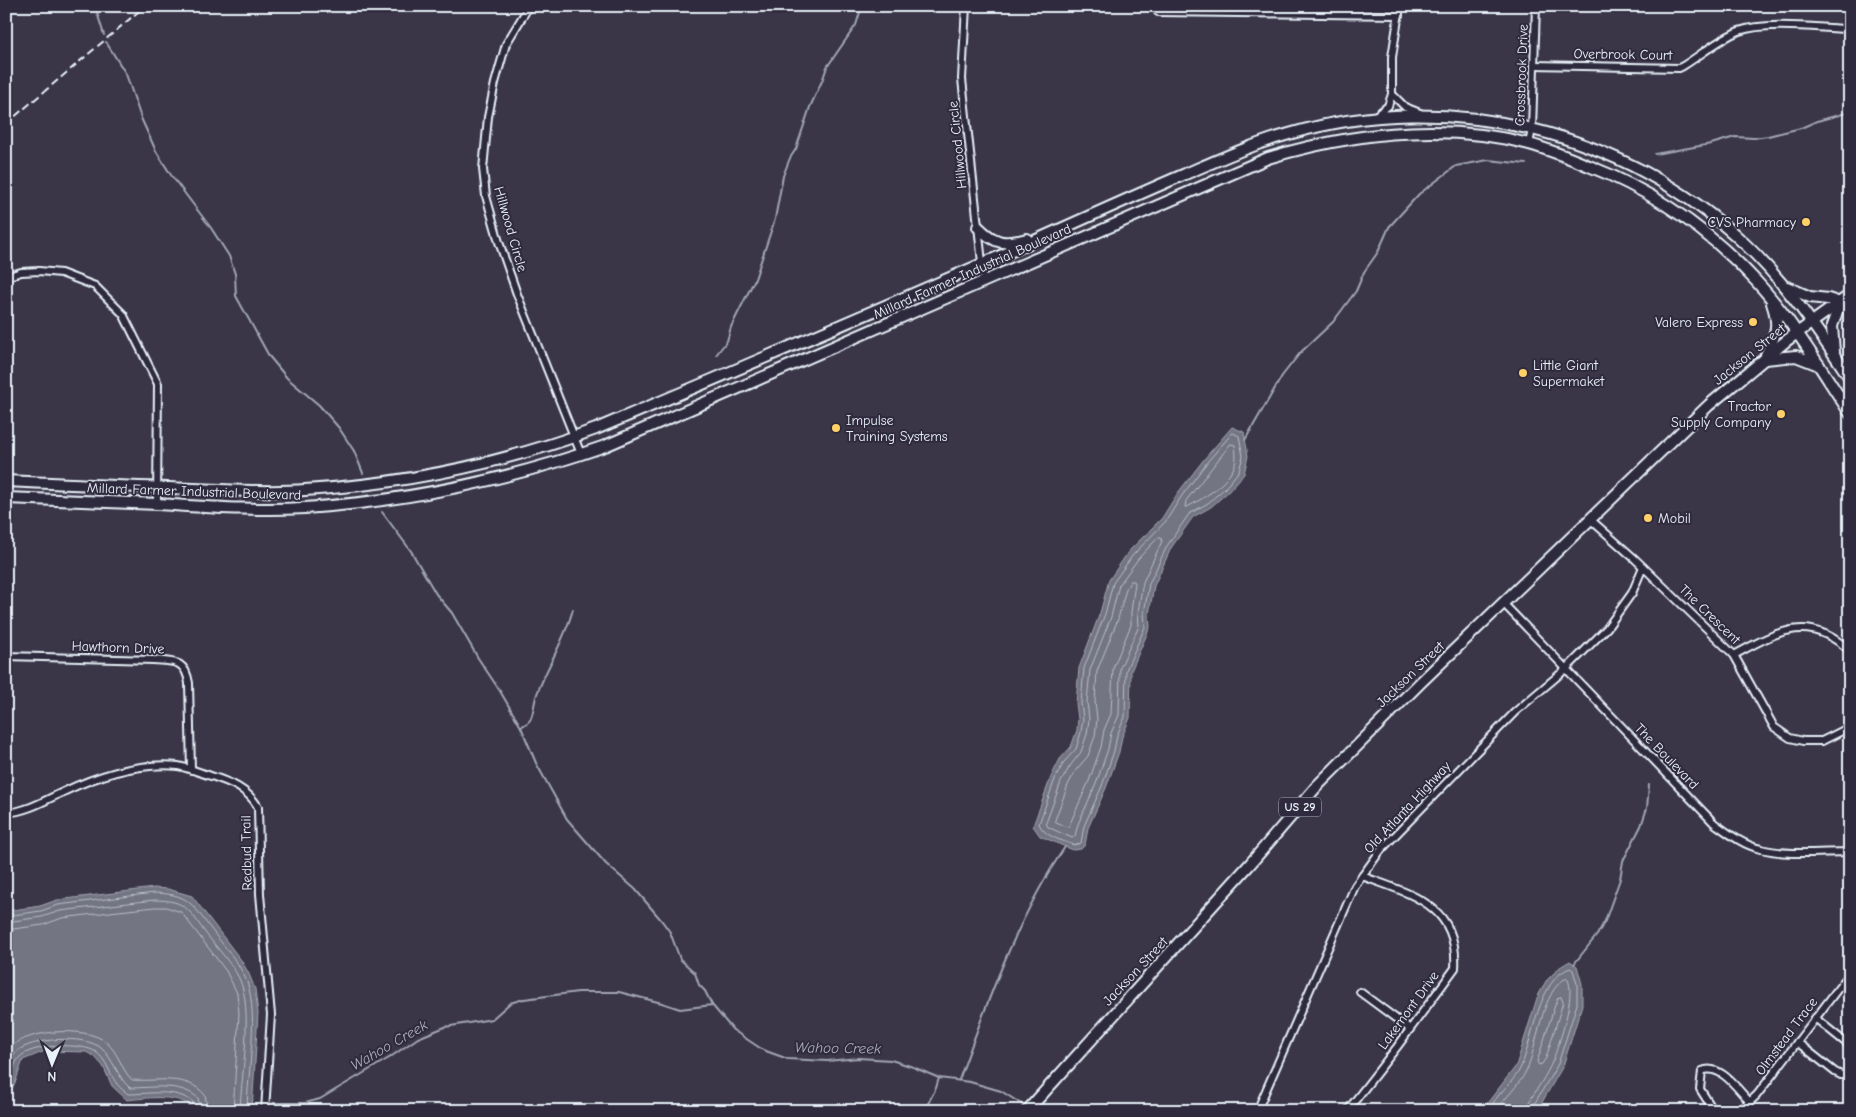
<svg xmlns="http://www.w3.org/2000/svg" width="1856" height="1117" font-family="'Comic Neue',sans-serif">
  <rect width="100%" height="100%" fill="#3a3648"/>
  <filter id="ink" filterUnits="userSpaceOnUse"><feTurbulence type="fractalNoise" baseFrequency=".02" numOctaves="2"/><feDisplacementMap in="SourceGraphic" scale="10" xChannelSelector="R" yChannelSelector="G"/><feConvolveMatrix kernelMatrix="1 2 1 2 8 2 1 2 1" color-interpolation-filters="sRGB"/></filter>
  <g filter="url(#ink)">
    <g fill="#737482" stroke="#a2a6b1">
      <path d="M 1232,427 L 1244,432 L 1248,456 L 1244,474 L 1229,491 L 1211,507 L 1193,517 L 1171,548 L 1154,586 L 1149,614 L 1150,627 L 1131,671 L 1130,718 L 1122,737 L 1119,752 L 1106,788 L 1088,828 L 1085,845 L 1081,849 L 1073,850 L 1040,836 L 1033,826 L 1051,777 L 1060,759 L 1071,747 L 1077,730 L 1078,719 L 1076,703 L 1079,668 L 1100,613 L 1109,580 L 1129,551 L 1162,518 L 1177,494 L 1205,458 Z"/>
      <path d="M 154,888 L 168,889 L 192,896 L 241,960 L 249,974 L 255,989 L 258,1013 L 252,1111 L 189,1111 L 189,1105 C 173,1094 146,1098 127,1100 L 112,1086 L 103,1066 L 94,1056 L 86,1052 L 45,1051 L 23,1060 L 15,1083 L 6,1099 L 6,911 L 40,906 L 57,900 Z"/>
      <path d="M 1570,961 L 1577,966 L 1582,984 L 1582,1005 L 1563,1066 L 1537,1111 L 1484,1111 L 1485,1106 L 1516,1066 L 1537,998 L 1546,981 L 1560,967 Z"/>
    </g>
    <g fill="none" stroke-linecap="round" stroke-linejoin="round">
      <g stroke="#b9bfc9" stroke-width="1">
        <path d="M 1233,433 L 1239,436 L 1243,456 L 1239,471 L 1225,488 L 1208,503 L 1189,514 L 1167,546 L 1149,584 L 1144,613 L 1145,627 L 1126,670 L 1125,717 L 1117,735 L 1114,751 L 1102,786 L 1084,826 L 1081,843 L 1074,845 C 1061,840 1045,837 1039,824 L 1055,779 L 1064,762 L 1076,749 L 1081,732 L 1083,719 L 1081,703 L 1084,668 L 1105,614 L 1113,583 L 1133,555 L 1166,521 L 1181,497 L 1208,461 Z"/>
        <path d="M 1231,444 L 1235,445 C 1236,453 1237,462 1233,469 C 1225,485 1203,499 1187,507 L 1185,507 L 1186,501 Z"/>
        <path d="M 1158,538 L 1161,538 L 1162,541 L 1143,582 L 1138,612 L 1139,626 L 1120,668 L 1119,715 L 1111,733 L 1108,749 L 1096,784 L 1078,824 L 1075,836 L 1072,838 L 1048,827 L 1046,823 L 1061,782 L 1070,766 L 1081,752 L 1087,734 L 1089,719 L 1087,702 L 1090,670 L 1111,617 L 1119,585 L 1138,559 Z"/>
        <path d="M 1131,581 L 1134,581 L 1135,583 L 1131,612 L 1131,625 L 1113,668 L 1111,714 L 1104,730 L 1101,747 L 1089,781 L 1069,826 L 1067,827 L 1056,823 L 1055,820 L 1068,785 L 1076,770 L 1088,756 L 1095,736 L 1097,719 L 1095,702 L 1097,671 L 1118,619 L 1126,589 Z"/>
        <path d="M 6,916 L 41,911 L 58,905 L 154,893 C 189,894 191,903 211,929 C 222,944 236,959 244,975 C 261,1008 247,1073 247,1111"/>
        <path d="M 6,922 L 42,917 L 60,911 L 154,900 C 188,900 189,911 207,935 C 218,949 231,963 239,978 C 254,1009 241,1075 240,1111"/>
        <path d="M 6,930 L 43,925 L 62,918 L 110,912 L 155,907 L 166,907 L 181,912 L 226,971 L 237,993 L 239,1013 L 233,1111"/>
        <path d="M 1561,997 L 1563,1002 L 1546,1058 L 1542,1064 L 1539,1065 L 1537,1062 L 1555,1005 L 1558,998 Z"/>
        <path d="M 6,1052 C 21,1029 86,1025 106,1042 C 119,1053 121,1069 132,1080 C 156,1082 187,1073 205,1095 L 208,1111"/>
        <path d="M 6,1073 C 8,1066 10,1057 16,1052 C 32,1038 84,1034 101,1048 C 114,1059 117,1077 130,1088 C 152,1088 180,1082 198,1098 L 201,1111"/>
        <path d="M 6,1090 C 11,1080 12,1066 19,1058 C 30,1044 82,1042 96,1052 C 107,1060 109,1073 117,1084 C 120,1088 124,1091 128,1094 C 149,1094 175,1088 193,1102 L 194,1111"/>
        <path d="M 1489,1111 C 1495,1094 1514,1083 1521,1067 C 1533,1039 1538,980 1570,968 L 1573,970 L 1577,984 L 1577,1004 L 1558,1064 L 1533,1106 L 1533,1111"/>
        <path d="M 1496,1111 C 1505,1097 1519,1086 1526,1071 C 1538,1047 1541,989 1567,978 C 1577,994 1559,1043 1553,1060 C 1547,1075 1536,1090 1528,1104 L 1527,1111"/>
      </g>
      <g stroke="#a2a6b1" stroke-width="2">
        <path d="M 95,6 L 104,35"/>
        <path d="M 106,42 L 126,74 L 141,118 L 156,151 L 171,175 L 211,228 L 229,256 L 235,274 L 236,296 L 269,356 L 287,378 L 319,405 L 339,428 L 354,451 L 363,473"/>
        <path d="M 1655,154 L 1711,144 L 1735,137 L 1754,138 L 1768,136 L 1801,128 L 1817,121 L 1850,112"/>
        <path d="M 716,355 L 727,341 L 731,327 L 755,279 L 775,219 L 783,176 L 790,158 L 796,149 L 810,107 L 822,81 L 827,67 L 856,25 L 862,6"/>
        <path d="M 1245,440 L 1282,376 L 1300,353 L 1333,322 L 1356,291 L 1364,272 L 1378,252 L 1389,227 L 1419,194 L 1456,166 L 1488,160 L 1526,164"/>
        <path d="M 382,512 L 411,551 L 436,594 L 452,613 L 478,658 L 500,691 L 521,727 L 536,763 L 567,819 L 606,864 L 635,889 L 662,921 L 670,932 L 680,959 L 695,973 L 699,985 L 705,991 L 712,1005 L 733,1030 L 763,1050 L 788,1059 L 827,1061 L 858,1058 L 891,1060 L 913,1067 L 939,1078 L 970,1082 L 1001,1091 L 1023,1105"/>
        <path d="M 521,727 C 524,725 528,723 530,720 C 534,713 534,701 537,694 C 548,664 565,640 573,609"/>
        <path d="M 1574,964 L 1597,935 L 1605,921 L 1620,879 L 1623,861 L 1641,826 L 1647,808 L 1649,785"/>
        <path d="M 959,1080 C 988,1000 1017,918 1065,847"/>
        <path d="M 273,1103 L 305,1103 L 320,1099 L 389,1058 L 418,1038 L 445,1027 L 492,1019 L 510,1003 L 524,999 L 578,992 L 619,992 L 662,1003 L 680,1009 L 712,1005"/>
        <path d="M 924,1111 L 936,1088 L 939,1078"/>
      </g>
      <defs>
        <g id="street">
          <path d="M 529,6 L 506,44 L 495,83 L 488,117 L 483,169 L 486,196 L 499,242 L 517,294 L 581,454"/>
          <path d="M 966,6 L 962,79 L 984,281"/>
          <path d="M 1158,12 L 1399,15"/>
          <path d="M 1534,65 L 1679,68 L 1683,66 C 1701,55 1719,39 1739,31 C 1766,21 1819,28 1850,29"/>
          <path d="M 1392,94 L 1392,57 L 1400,6"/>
          <path d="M 1374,117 L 1388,106 L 1392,94 L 1405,107 L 1420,113"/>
          <path d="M 1529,144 L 1532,129 L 1536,6"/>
          <path d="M 6,277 L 21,272 L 39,271 L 61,273 L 95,286 L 123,314 L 158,384 L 157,504"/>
          <path d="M 1591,520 L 1635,559 L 1734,655 L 1774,727 L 1790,738 L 1803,741 L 1822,741 L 1850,727"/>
          <path d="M 1503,603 L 1714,823 C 1728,833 1743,845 1761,849 C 1789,856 1821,852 1850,852"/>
          <path d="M 1734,655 C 1777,632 1808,612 1850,651"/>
          <path d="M 6,656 L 153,660 C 174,662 185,659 189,683 L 191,770"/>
          <path d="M 6,813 C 28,811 44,801 63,792 C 99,775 138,762 178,766 C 189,768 201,773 211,776 C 230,782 248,789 258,807 L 260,894 L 271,1015 L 265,1111"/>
          <path d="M 1360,992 L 1410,1029"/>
          <path d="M 1815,1018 L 1850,1046"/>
          <path d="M 1797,1042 L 1835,1072 L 1841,1075 L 1850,1074"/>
          <path d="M 1257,1111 L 1355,886 L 1381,850 L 1515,712 L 1566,669 L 1607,628 L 1632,593 L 1643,567"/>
          <path d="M 1347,1111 L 1397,1047 L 1455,968 C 1459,904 1410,894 1362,876"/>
          <path d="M 1714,1111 L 1700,1089 L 1702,1071 C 1721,1063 1738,1090 1750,1102"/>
          <path d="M 1740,1111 L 1757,1095 L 1850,973"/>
        </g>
        <g id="primary">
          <path d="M 978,227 C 995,244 1004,245 1027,239"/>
          <path d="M 1787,287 L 1810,297 L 1828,299 L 1840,303 L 1832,326 L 1834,352"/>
          <path d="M 1766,355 C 1776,334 1780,326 1772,303"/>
          <path d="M 1765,359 L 1796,356 L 1819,365"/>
          <path d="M 6,481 C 69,484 132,487 195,489 C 231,490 268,493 305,490 C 405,484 501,464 596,429 C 736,370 875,311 1014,250 C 1070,225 1127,199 1183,175 C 1218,160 1253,144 1289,134 C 1448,87 1625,131 1745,244 C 1787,284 1818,331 1850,378"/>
          <path d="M 6,498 C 57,500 107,502 158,504 C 207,507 256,511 305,508 C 408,501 508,480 605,446 L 1268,158 C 1352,133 1443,122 1529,144 C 1550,150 1570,158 1589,166 C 1653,191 1709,230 1756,281 C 1793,321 1820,368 1850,413"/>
          <path d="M 1027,1111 L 1250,864 L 1317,786 L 1421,682 L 1709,405 L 1786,341 L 1850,295"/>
        </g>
      </defs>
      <use href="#street" stroke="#e8f1f8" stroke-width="10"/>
      <use href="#primary" stroke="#e8f1f8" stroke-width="14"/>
      <use href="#street" stroke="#2f2a3d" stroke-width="6"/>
      <use href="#primary" stroke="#2f2a3d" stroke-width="10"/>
      <path stroke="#e8f1f8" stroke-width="2" stroke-dasharray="8 4" stroke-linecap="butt" d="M 6,124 L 145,6"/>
    </g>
  </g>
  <g fill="#ffd166" stroke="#2f2a3d" stroke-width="2">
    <circle cx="1806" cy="222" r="5"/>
    <circle cx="1753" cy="322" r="5"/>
    <circle cx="1523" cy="373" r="5"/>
    <circle cx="1781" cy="414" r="5"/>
    <circle cx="836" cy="428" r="5"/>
    <circle cx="1648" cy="518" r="5"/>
  </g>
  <g text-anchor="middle" stroke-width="4" stroke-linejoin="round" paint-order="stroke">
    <rect fill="#2f2a3d" stroke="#b0b5c0" stroke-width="1" x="1279" y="797.5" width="42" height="19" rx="4"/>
    <g font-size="12" font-weight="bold" fill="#e8f1f8">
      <text x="1300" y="811">US 29</text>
    </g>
    <g font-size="14" fill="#e8f1f8" stroke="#2f2a3d">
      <text transform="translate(1623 54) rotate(1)" y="5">Overbrook Court</text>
      <text transform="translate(1521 75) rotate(-88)" y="5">Crossbrook Drive</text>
      <text transform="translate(957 145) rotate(-96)" y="5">Hillwood Circle</text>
      <text transform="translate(511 229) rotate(74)" y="5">Hillwood Circle</text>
      <text transform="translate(972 271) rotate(-24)" y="5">Millard Farmer Industrial Boulevard</text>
      <text transform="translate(1749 354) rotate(-39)" y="5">Jackson Street</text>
      <text transform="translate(194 491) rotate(2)" y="5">Millard Farmer Industrial Boulevard</text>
      <text transform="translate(1710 614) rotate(44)" y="5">The Crescent</text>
      <text transform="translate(118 647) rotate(2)" y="5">Hawthorn Drive</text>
      <text transform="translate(1410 674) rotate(-44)" y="5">Jackson Street</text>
      <text transform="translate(1667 756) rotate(46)" y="5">The Boulevard</text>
      <text transform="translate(1407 807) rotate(-47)" y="5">Old Atlanta Highway</text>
      <text transform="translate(246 853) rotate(-91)" y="5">Redbud Trail</text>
      <text transform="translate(1135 971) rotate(-47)" y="5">Jackson Street</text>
      <text transform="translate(1408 1010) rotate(-54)" y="5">Lakemont Drive</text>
      <text transform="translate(1786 1036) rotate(-53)" y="5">Olmstead Trace</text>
    </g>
    <g font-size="14" fill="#e8f1f8" stroke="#2f2a3d" text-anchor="end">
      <text x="1796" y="227">CVS Pharmacy</text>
      <text x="1743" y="327">Valero Express</text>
      <text x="1533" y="370" text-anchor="start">Little Giant<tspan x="1533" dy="16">Supermaket</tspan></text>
      <text x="1771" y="411">Tractor<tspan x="1771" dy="16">Supply Company</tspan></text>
      <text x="846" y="425" text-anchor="start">Impulse<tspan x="846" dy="16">Training Systems</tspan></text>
      <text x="1658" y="523" text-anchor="start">Mobil</text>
    </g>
    <g font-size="15" font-style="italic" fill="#aeb2bd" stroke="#2f2a3d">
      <text transform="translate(389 1045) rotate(-30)" y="5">Wahoo Creek</text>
      <text transform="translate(838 1048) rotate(1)" y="5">Wahoo Creek</text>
    </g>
  </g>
  <rect width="1856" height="1117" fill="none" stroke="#2f2a3d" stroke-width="25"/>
  <rect x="12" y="12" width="1831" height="1092" fill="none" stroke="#e8f1f8" stroke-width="2" filter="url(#ink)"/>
  <g transform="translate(52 1064) rotate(181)" stroke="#2f2a3d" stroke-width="4" paint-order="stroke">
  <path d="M0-4L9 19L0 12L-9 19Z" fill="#e8f1f8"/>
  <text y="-8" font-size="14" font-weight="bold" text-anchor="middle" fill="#e8f1f8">N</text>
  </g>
</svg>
